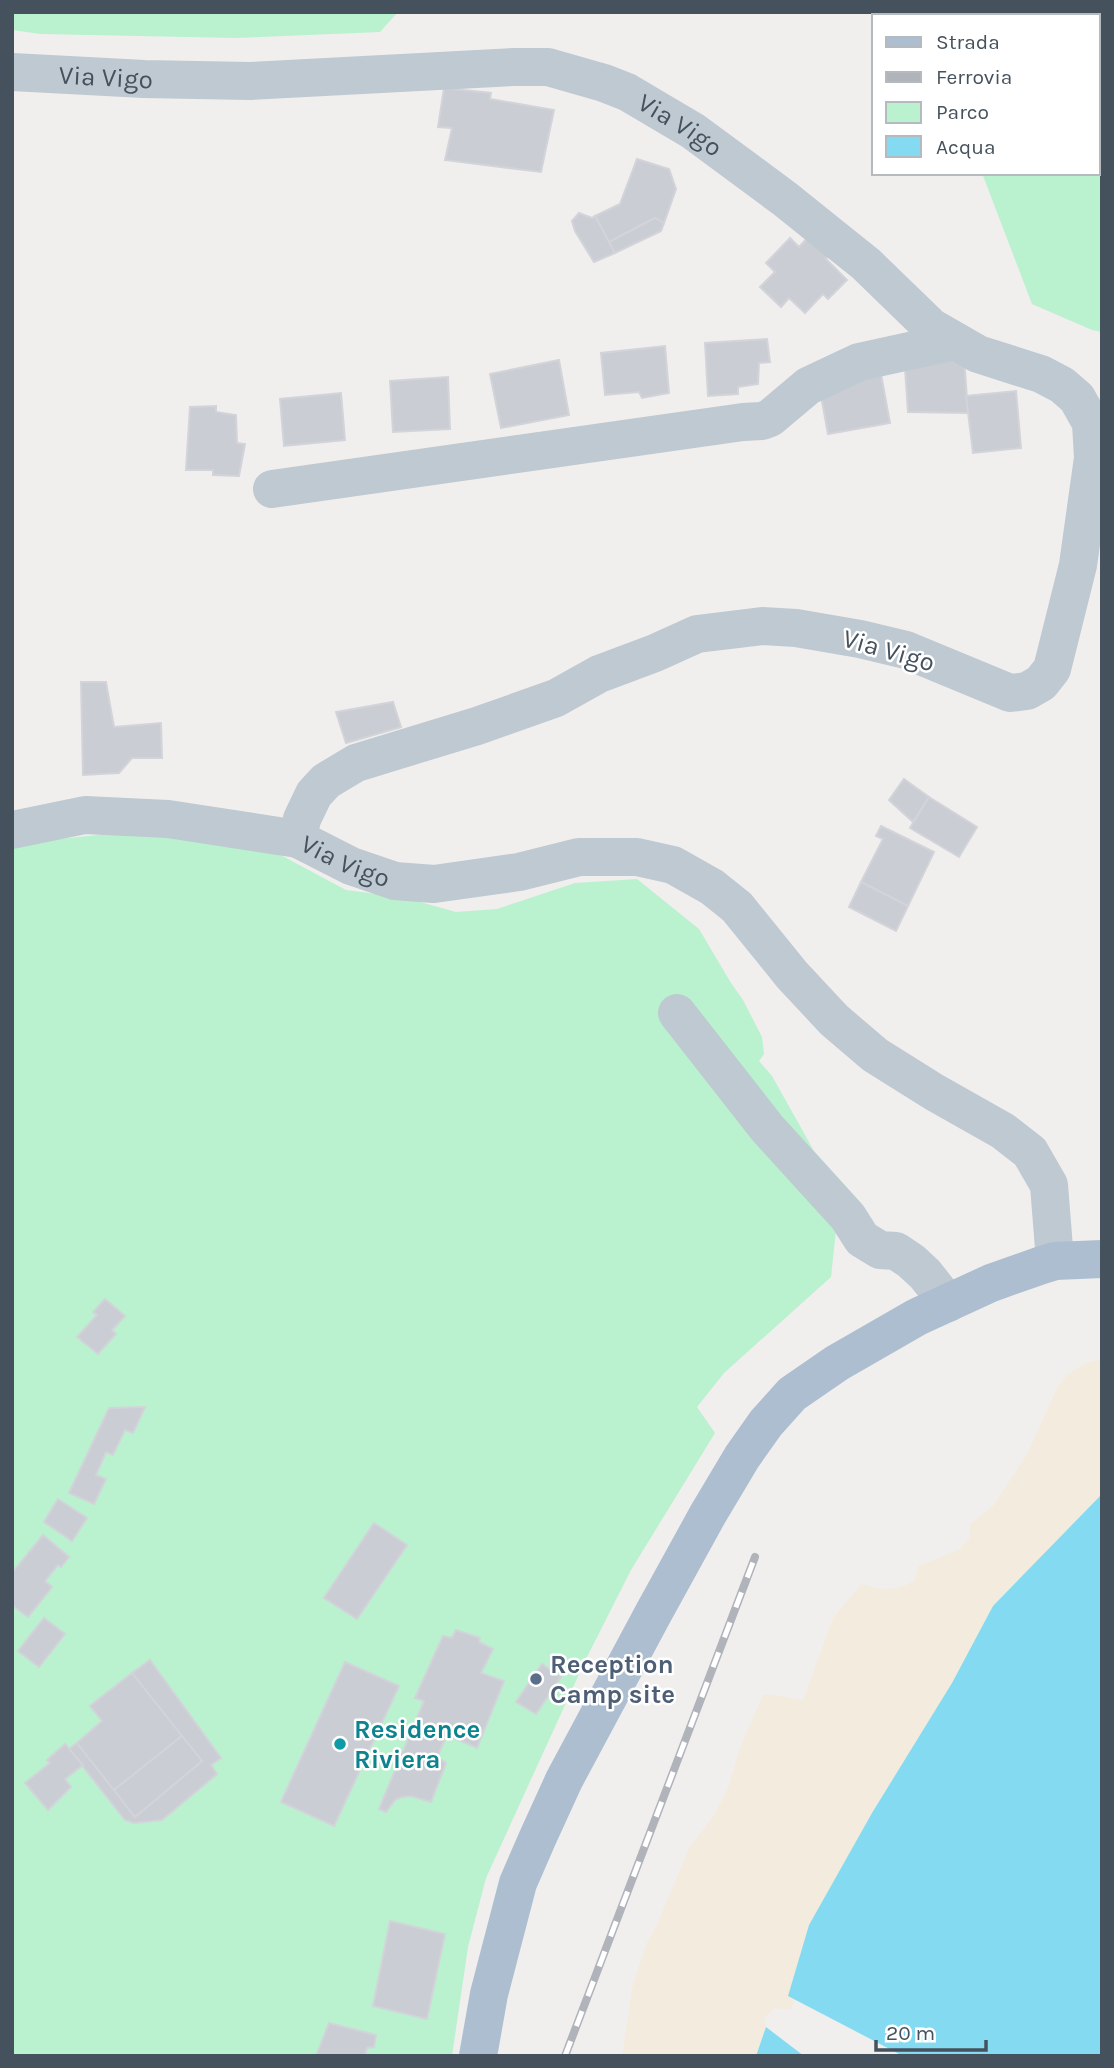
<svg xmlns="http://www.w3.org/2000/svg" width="1114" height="2068" font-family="Karla,sans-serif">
  <rect width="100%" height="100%" fill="#f1eeee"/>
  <g fill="#baf1cf">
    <path d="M 12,12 L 398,12 L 380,32 L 235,38 L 41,34 L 12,30 Z"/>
    <path d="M 949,12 L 1102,12 L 1102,332 L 1092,330 L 1032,304 L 982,173 L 1098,173 L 1098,16 L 949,16 Z"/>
    <path d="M 135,831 L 275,852 L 346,890 L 406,898 L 456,912 L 497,909 L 575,883 L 637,879 L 699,929 L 731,983 L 743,1000 L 762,1037 L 764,1054 L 759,1061 L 772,1076 L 814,1151 L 861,1203 L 836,1230 L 831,1277 L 724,1373 L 697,1407 L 715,1433 L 631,1570 L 586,1659 L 486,1878 L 468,1947 L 452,2056 L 12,2056 L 12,844 Z"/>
  </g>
  <path fill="#f3ecde" d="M 1102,1360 L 1102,1505 L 801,1985 L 790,2010 L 775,2008 L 764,2018 L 770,2043 L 781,2056 L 622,2056 L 633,1983 L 647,1942 L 655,1929 L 689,1848 L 714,1815 L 728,1788 L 740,1747 L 763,1695 C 779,1693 788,1699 803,1700 L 833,1618 L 861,1584 C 882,1590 897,1592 915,1580 L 918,1566 L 960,1549 L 969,1538 L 970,1524 L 993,1506 L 1027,1454 L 1057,1388 L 1066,1376 L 1077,1368 L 1091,1361 Z"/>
  <g fill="#84dbf1">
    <path d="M 1102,1494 L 1102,2056 L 903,2056 L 788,1996 L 809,1925 L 872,1813 L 952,1683 L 993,1606 Z"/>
    <path d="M 766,2027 L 804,2056 L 756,2056 Z"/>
  </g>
  <g fill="#cacdd3" stroke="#d2d4da" stroke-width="2">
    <path d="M 444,88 L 491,93 L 490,99 L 554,110 L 541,172 L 445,160 L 452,128 L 438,127 Z"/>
    <path d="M 637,159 L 669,169 L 676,189 L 664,223 L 655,218 L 609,242 L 595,216 L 620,204 Z"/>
    <path d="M 579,213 L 592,218 L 595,216 L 615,253 L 594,262 L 575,231 L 572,221 Z"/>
    <path d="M 655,218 L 664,223 L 661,231 L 615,253 L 609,242 Z"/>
    <path d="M 812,233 L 832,253 L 826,259 L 847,280 L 828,299 L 823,294 L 805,313 L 789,298 L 781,307 L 760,287 L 775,272 L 766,263 L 790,238 L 799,247 Z"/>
    <path d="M 767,339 L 770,362 L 759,363 L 758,384 L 738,387 L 738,394 L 708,396 L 705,343 Z"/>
    <path d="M 665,346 L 669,393 L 642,398 L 639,392 L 605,395 L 601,353 Z"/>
    <path d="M 904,354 L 964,357 L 968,413 L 908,412 Z"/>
    <path d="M 559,360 L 569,415 L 501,428 L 490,374 Z"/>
    <path d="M 881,374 L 890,423 L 828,434 L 819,385 Z"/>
    <path d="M 448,377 L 450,429 L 393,432 L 390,381 Z"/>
    <path d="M 1016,391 L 1021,448 L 973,453 L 966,396 Z"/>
    <path d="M 341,393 L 345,440 L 284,446 L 280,399 Z"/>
    <path d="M 216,406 L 216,412 L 236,415 L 237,443 L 245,444 L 239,476 L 213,475 L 213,470 L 186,470 L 190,407 Z"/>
    <path d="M 81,682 L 106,682 L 114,727 L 161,723 L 162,758 L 132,758 L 119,773 L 83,775 Z"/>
    <path d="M 393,702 L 401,727 L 346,743 L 336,712 Z"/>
    <path d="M 904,779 L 929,797 L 913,822 L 889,800 Z"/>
    <path d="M 929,797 L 977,827 L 959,857 L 910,828 Z"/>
    <path d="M 881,826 L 934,852 L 908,906 L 861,882 L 883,839 L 876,836 Z"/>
    <path d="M 861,882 L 908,906 L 896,931 L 849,907 Z"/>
    <path d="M 105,1299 L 125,1316 L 112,1330 L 116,1334 L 98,1354 L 77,1337 L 97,1315 L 93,1312 Z"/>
    <path d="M 145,1407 L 133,1433 L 125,1430 L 113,1455 L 106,1452 L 96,1475 L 106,1479 L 94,1504 L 69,1493 L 109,1408 Z"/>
    <path d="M 58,1499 L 87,1518 L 72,1541 L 44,1522 Z"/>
    <path d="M 374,1523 L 407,1545 L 357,1619 L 324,1598 Z"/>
    <path d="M 43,1535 L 69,1557 L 61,1567 L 58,1565 L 45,1581 L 52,1587 L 28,1617 L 12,1605 L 12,1573 Z"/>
    <path d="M 44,1618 L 65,1634 L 39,1667 L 18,1651 Z"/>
    <path d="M 456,1630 L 480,1638 L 479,1642 L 493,1649 L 481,1673 L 504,1681 L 477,1748 L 447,1735 L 437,1757 L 446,1763 L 431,1802 L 411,1796 L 402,1797 L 395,1800 L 386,1812 L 379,1809 L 424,1701 L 415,1698 L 443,1636 L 452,1638 Z"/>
    <path d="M 150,1660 L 221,1758 L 211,1765 L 217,1774 L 162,1820 L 134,1823 L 125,1820 L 69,1749 L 77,1743 L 135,1817 L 202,1761 L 132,1673 Z"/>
    <path d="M 345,1662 L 399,1686 L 334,1826 L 281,1802 Z"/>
    <path d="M 542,1664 L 561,1677 L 536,1714 L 516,1702 Z"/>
    <path d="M 132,1673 L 182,1736 L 114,1790 L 77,1743 L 102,1721 L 90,1706 Z"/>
    <path d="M 182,1736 L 202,1761 L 135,1817 L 114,1790 Z"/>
    <path d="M 65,1744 L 83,1765 L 65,1779 L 71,1787 L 48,1810 L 25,1783 L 50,1763 L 47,1760 Z"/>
    <path d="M 390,1921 L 445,1934 L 427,2019 L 373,2006 Z"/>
    <path d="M 329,2023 L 376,2035 L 374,2047 L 367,2048 L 365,2056 L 316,2056 Z"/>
  </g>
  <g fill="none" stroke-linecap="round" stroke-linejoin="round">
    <g stroke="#bec9d1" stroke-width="38">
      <path id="s1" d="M 12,72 L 144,79 L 250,81 L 513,67 L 548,67 L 604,83 L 627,92 L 693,131 L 785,199 L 866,264 L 931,327 L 978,354 L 1041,374 L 1062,385 L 1077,398 L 1091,423 L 1093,458 L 1078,565 L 1052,669 L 1041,683 L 1027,691 L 1010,693 L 906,650 L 860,639 L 796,628 L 762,626 L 697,634 L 655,653 L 599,674 L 556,698 L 477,726 L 356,763 L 326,781 L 314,794 L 302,819 L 298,839 L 351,866 L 395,881 L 434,884 L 519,872 L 579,857 L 637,857 L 673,865 L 712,887 L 737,907 L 792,975 L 834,1020 L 875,1055 L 934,1092 L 1003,1131 L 1030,1152 L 1049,1185 L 1055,1261"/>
      <path d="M 272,489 L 743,422 L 762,421 L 770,418 L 808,386 L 859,362 L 955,341"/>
      <path d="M 12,830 L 85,815 L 168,819 L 298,839"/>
      <path d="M 677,1013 L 767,1128 L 848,1217 L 862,1239 L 880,1250 L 896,1251 L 911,1261 L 925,1274 L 948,1303"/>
    </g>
    <path stroke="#acbecf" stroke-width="38" d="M 478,2056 L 489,1994 L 518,1883 L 538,1837 L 564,1780 L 654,1612 L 708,1514 L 742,1457 L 766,1423 L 792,1394 L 837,1363 L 917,1317 L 991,1283 L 1042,1265 L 1055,1261 L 1102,1259"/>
    <defs>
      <path id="rail" d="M 565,2056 L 755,1557"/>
    </defs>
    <use href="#rail" stroke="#b0b3b9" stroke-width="8"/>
    <use href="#rail" stroke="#fff" stroke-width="5" stroke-dasharray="16" stroke-linecap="butt"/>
  </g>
  <circle fill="#5c6f8a" stroke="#fff" stroke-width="2.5" cx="536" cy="1679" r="7"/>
  <circle fill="#0f9aa8" stroke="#fff" stroke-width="2.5" cx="340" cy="1744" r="7"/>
  <g text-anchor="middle" stroke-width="5" stroke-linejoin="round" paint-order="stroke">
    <g font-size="26" fill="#45525d" stroke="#fff">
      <text dy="9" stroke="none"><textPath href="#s1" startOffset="94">Via Vigo</textPath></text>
      <text dy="9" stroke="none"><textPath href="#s1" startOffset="682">Via Vigo</textPath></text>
      <text transform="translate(889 650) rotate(16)" y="9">Via Vigo</text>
      <text dy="9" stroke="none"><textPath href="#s1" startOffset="2342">Via Vigo</textPath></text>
    </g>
    <g font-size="26" font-weight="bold" fill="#4e5e75" stroke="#fff" text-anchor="start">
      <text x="550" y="1673">Reception<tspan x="550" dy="30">Camp site</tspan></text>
    </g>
    <g font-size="26" font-weight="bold" fill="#0d838f" stroke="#fff" text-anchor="start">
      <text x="354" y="1738">Residence<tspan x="354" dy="30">Riviera</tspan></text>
    </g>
  </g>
  <rect width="1114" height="2068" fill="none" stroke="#45525d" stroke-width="28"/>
  <rect x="872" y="14" width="228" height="161" fill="#ffffff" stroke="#b5babe" stroke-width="2"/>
  <rect x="886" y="37" width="35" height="10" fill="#acbecf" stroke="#b5babe" stroke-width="2"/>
  <text x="936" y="49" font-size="21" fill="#45525d">Strada</text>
  <rect x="886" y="72" width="35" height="10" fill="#b0b3b9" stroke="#b5babe" stroke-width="2"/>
  <text x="936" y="84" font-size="21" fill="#45525d">Ferrovia</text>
  <rect x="886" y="102" width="35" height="21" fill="#baf1cf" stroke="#b5babe" stroke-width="2"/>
  <text x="936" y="119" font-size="21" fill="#45525d">Parco</text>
  <rect x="886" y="136" width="35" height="21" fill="#84dbf1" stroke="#b5babe" stroke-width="2"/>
  <text x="936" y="154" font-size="21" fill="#45525d">Acqua</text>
  <path d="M876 2040v10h110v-10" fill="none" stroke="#45525d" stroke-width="3.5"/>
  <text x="886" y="2040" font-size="21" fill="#45525d" stroke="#ffffff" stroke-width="5" paint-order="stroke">20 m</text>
</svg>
